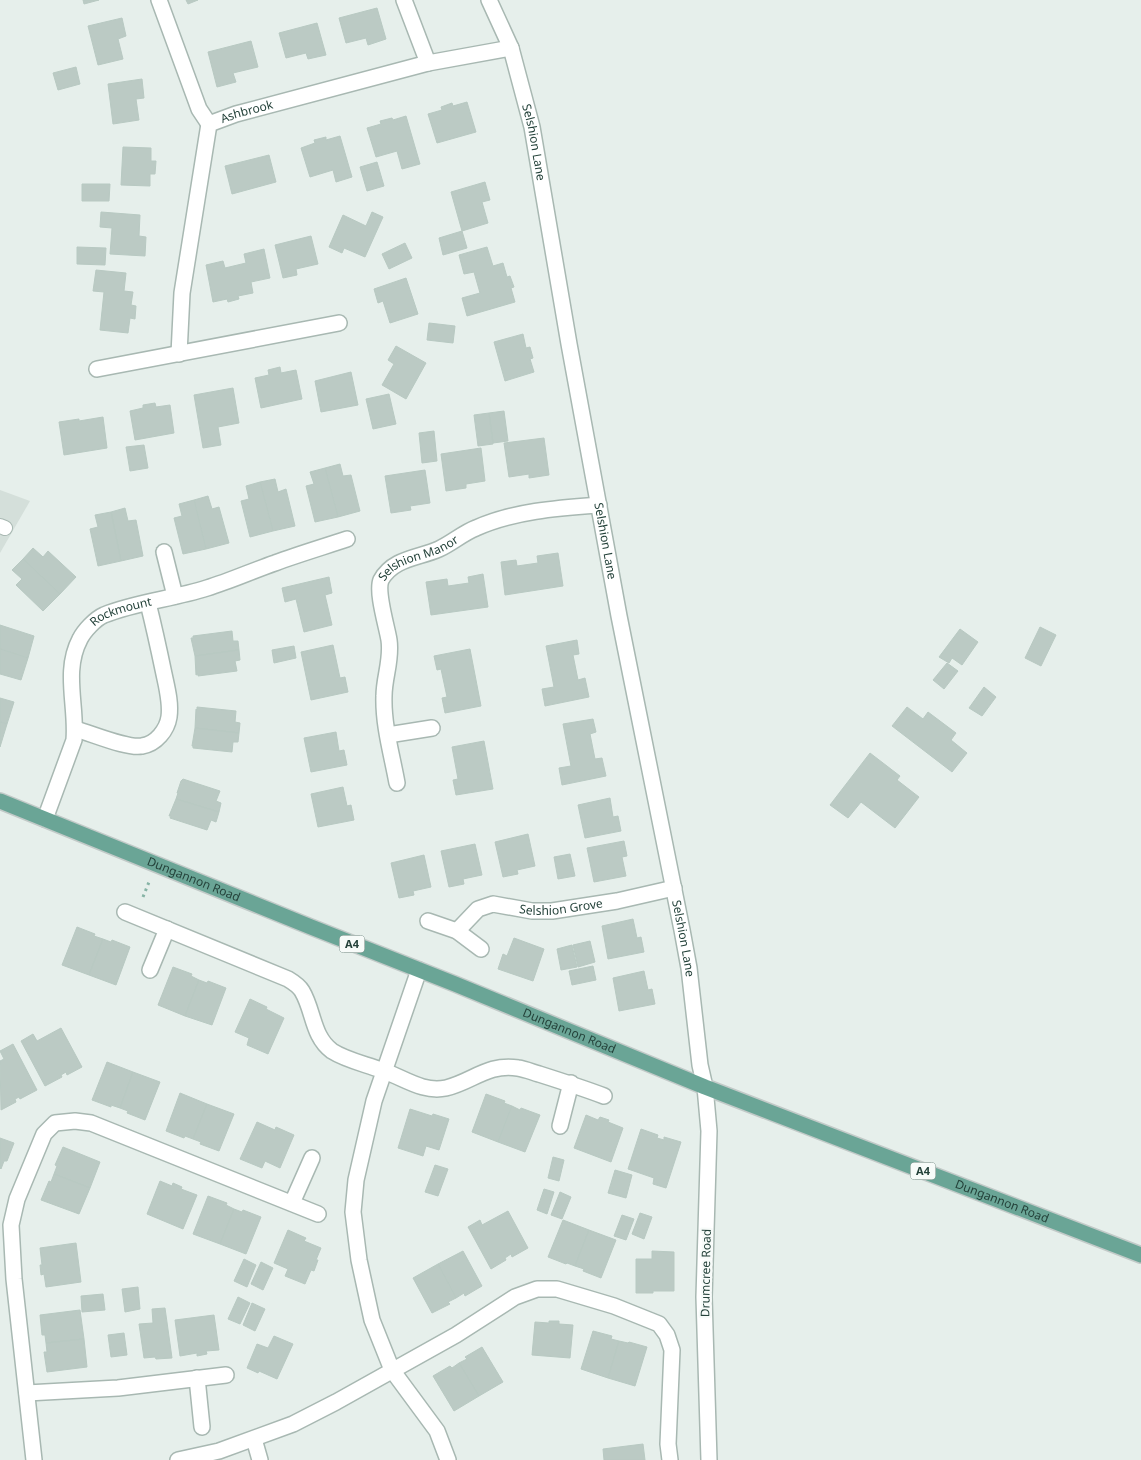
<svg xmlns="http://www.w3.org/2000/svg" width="1141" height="1460" font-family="'Noto Sans',sans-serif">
  <rect width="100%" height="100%" fill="#e6efeb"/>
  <path fill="#d4dfda" d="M 0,490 L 30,501 L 0,553 Z"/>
  <g fill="#bbcac4" stroke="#b8c9c2">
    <path d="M 83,0 L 99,0 L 84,4 Z"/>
    <path d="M 186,0 L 198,0 L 188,4 Z"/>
    <path d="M 377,8 L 386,39 L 368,45 L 366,38 L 346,43 L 339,18 Z"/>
    <path d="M 122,18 L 126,36 L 118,39 L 123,59 L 98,65 L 88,26 Z"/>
    <path d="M 317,23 L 326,55 L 308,59 L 306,53 L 286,58 L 279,33 Z"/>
    <path d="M 251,41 L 258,67 L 233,73 L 236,82 L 217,87 L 208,52 Z"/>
    <path d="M 76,67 L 80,84 L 58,90 L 53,73 Z"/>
    <path d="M 142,79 L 144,98 L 136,99 L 139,120 L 113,124 L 108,84 Z"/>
    <path d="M 467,102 L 476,132 L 437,143 L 428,114 L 442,110 L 441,107 L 452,103 L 453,106 Z"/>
    <path d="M 406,116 L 420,164 L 402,169 L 397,151 L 376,157 L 367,128 L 381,124 L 380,121 L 392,118 L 393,120 Z"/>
    <path d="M 340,136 L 352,177 L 336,182 L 333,170 L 310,177 L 301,148 L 315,143 L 314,140 L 326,137 L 326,140 Z"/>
    <path d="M 123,147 L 151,148 L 151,161 L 156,161 L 155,174 L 150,174 L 150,186 L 121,185 Z"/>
    <path d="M 269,155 L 276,182 L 232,194 L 225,166 Z"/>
    <path d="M 377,162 L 384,186 L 367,191 L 360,167 Z"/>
    <path d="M 485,182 L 490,200 L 482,202 L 488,223 L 462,231 L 451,192 Z"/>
    <path d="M 82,184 L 110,184 L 109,201 L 82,201 Z"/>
    <path d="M 101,212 L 140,215 L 139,236 L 146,237 L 145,256 L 110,254 L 112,228 L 100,227 Z"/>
    <path d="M 372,212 L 383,217 L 365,257 L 344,248 L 342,253 L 329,247 L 343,215 L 366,226 Z"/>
    <path d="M 462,231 L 467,248 L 443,255 L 439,238 Z"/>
    <path d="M 311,236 L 318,264 L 296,269 L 297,275 L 283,278 L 275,245 Z"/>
    <path d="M 405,243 L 412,258 L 389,269 L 382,254 Z"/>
    <path d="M 77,247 L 106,248 L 105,265 L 77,264 Z"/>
    <path d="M 487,247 L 493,266 L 503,263 L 507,277 L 510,276 L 514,287 L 511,288 L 515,302 L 467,316 L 462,298 L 480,293 L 474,272 L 464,274 L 459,255 Z"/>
    <path d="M 264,249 L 270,278 L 251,282 L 253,293 L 238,296 L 239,299 L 228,302 L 227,299 L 213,302 L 206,265 L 223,261 L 225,268 L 246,263 L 244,254 Z"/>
    <path d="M 96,270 L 126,273 L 124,291 L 133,292 L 131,305 L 136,306 L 135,319 L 130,318 L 128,333 L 100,330 L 104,292 L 93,291 Z"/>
    <path d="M 406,278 L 418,314 L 390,323 L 383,301 L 378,303 L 374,289 Z"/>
    <path d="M 429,323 L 455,326 L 453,343 L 427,340 Z"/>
    <path d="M 523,334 L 526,348 L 530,347 L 533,358 L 530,359 L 534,372 L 505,381 L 494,342 Z"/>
    <path d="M 396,346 L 426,363 L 406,399 L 382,385 L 394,364 L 388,360 Z"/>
    <path d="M 280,367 L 281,373 L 296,370 L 302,399 L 261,408 L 255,378 L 269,375 L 268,370 Z"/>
    <path d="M 351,372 L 358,405 L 321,412 L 315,381 Z"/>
    <path d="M 233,388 L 239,423 L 218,427 L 221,445 L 203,448 L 194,395 Z"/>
    <path d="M 389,394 L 396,424 L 373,429 L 366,399 Z"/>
    <path d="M 155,403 L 156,407 L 170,405 L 174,433 L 135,440 L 130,411 L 143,408 L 143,405 Z"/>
    <path d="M 504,411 L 508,441 L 493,443 L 489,413 Z"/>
    <path d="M 489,413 L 493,444 L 478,446 L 474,415 Z"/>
    <path d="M 103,417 L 107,448 L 64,455 L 59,422 L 79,419 L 79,421 Z"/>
    <path d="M 434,431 L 437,461 L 422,463 L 419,433 Z"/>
    <path d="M 544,438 L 549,475 L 529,478 L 529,474 L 509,477 L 504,443 Z"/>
    <path d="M 144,445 L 148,468 L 130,471 L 126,447 Z"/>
    <path d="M 481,448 L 485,481 L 466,484 L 466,488 L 446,491 L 441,454 Z"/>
    <path d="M 340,464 L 343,476 L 351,475 L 360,511 L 338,517 L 325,468 Z"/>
    <path d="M 325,468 L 338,517 L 315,522 L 306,486 L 314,484 L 310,472 Z"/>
    <path d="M 425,470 L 430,503 L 410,506 L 411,510 L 391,513 L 385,476 Z"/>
    <path d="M 275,479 L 278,492 L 286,489 L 295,526 L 273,531 L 260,482 Z"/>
    <path d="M 260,482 L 273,531 L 250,537 L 241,501 L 249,499 L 246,486 Z"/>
    <path d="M 208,496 L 212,509 L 219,507 L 229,543 L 206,549 L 194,500 Z"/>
    <path d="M 194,500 L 206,549 L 183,554 L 174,518 L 182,516 L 179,504 Z"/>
    <path d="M 125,508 L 128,521 L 136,520 L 143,556 L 121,561 L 111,512 Z"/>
    <path d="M 111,512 L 121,561 L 98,566 L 90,529 L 98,527 L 95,515 Z"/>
    <path d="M 33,548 L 43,557 L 48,551 L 76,577 L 60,594 L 23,559 Z"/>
    <path d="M 558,553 L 563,586 L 505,595 L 501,562 L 516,560 L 517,566 L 538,563 L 537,556 Z"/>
    <path d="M 23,559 L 60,594 L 43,611 L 16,585 L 22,579 L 12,570 Z"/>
    <path d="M 483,574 L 488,607 L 431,615 L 426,582 L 447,579 L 448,586 L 469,583 L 468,577 Z"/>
    <path d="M 329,577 L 332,593 L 325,595 L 332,625 L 304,632 L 296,599 L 285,602 L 282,588 Z"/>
    <path d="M 0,625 L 34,636 L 28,658 L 0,649 Z"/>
    <path d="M 1040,627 L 1056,635 L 1041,666 L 1025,658 Z"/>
    <path d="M 960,629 L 978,642 L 962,665 L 952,658 L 949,663 L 939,657 Z"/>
    <path d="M 232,631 L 233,641 L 238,641 L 239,650 L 195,656 L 191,638 L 193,638 L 193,636 Z"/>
    <path d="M 577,640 L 579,654 L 573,655 L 578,680 L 585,678 L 589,697 L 545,706 L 542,689 L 554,687 L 546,646 Z"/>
    <path d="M 333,645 L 340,678 L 345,677 L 348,692 L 311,700 L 301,652 Z"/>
    <path d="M 294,646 L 296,658 L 274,663 L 272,650 Z"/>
    <path d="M 0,649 L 28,658 L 21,680 L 0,674 Z"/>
    <path d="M 470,649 L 481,706 L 445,713 L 442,698 L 447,697 L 441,669 L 437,670 L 434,656 Z"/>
    <path d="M 239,650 L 240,660 L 235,661 L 237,671 L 198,676 L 198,674 L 196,675 L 195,656 Z"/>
    <path d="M 947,663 L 958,671 L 944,689 L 933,680 Z"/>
    <path d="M 984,687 L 996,697 L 982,716 L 969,708 Z"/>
    <path d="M 0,698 L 14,702 L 7,724 L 0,722 Z"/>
    <path d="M 197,707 L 236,711 L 235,722 L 240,723 L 239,733 L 195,728 L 196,709 L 197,710 Z"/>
    <path d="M 907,707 L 923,719 L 928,712 L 956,733 L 951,740 L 967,753 L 952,772 L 892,726 Z"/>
    <path d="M 593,719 L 596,732 L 590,734 L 595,759 L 602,758 L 606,776 L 562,785 L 559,768 L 571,766 L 563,724 Z"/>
    <path d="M 0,722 L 7,724 L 0,747 Z"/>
    <path d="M 195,728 L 239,733 L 238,742 L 233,742 L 232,752 L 193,748 L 193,746 L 192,746 Z"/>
    <path d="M 336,732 L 339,751 L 344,750 L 347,765 L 311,772 L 304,738 Z"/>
    <path d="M 484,741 L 493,789 L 456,795 L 453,780 L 458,779 L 452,747 Z"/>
    <path d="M 870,753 L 900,776 L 897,780 L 919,797 L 895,828 L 861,802 L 848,818 L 830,805 Z"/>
    <path d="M 183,779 L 220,791 L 216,801 L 221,803 L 219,812 L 176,799 L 178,793 L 177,793 L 181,781 Z"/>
    <path d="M 343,787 L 347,806 L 351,805 L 354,820 L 318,827 L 311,794 Z"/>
    <path d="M 610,798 L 613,817 L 618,816 L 621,831 L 585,838 L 578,805 Z"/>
    <path d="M 176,799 L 219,812 L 216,822 L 211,820 L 207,830 L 170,818 L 171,816 L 169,816 Z"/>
    <path d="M 528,834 L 535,866 L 517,870 L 518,874 L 503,877 L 495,842 Z"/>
    <path d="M 624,841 L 627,856 L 622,857 L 626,876 L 594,882 L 587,848 Z"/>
    <path d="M 475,844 L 482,875 L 463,879 L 464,884 L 449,887 L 441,851 Z"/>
    <path d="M 570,854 L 575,876 L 558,879 L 554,857 Z"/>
    <path d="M 424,855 L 431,887 L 413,891 L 414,895 L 399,898 L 391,863 Z"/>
    <path d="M 633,919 L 637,938 L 641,937 L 644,952 L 608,959 L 602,926 Z"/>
    <path d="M 77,927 L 95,934 L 94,936 L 103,939 L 89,975 L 62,965 Z"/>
    <path d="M 514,938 L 544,949 L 533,981 L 498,969 L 503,954 L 507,956 Z"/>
    <path d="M 103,939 L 111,942 L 112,940 L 130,947 L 116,985 L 89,975 Z"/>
    <path d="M 590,941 L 595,962 L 578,967 L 573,945 Z"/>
    <path d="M 572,945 L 577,967 L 561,970 L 557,949 Z"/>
    <path d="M 593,966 L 596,980 L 572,985 L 569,971 Z"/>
    <path d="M 173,967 L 192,974 L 191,976 L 199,980 L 185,1016 L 158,1005 Z"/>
    <path d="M 644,971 L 648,990 L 652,989 L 655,1004 L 619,1011 L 613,978 Z"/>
    <path d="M 199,980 L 207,983 L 208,981 L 226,988 L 212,1025 L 185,1016 Z"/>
    <path d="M 250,999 L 267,1007 L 266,1009 L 284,1018 L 268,1054 L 247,1045 L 249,1038 L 235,1032 Z"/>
    <path d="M 61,1028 L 82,1067 L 67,1075 L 66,1072 L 61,1075 L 62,1077 L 45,1086 L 21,1041 L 33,1034 L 37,1041 Z"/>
    <path d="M 13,1044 L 37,1090 L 20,1099 L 19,1097 L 15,1099 L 16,1102 L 1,1110 L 0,1061 L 4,1059 L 0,1051 Z"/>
    <path d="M 107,1062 L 133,1072 L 120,1108 L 111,1105 L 111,1107 L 92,1100 Z"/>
    <path d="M 133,1072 L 160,1082 L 145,1120 L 127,1113 L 128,1111 L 120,1108 Z"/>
    <path d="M 180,1093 L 207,1104 L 193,1139 L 185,1136 L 184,1138 L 166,1131 Z"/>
    <path d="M 486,1094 L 505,1101 L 504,1103 L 512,1106 L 498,1142 L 472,1132 Z"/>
    <path d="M 207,1104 L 234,1114 L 219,1151 L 200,1144 L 201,1142 L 193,1139 Z"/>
    <path d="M 512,1106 L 520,1110 L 521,1108 L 540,1115 L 525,1152 L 498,1142 Z"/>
    <path d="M 410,1109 L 432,1116 L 433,1114 L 449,1119 L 439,1150 L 426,1146 L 423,1156 L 398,1148 Z"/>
    <path d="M 586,1115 L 598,1120 L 600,1117 L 609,1120 L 608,1122 L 623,1128 L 611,1162 L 574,1148 Z"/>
    <path d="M 257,1122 L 275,1130 L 276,1127 L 294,1135 L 280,1168 L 265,1161 L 262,1168 L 240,1159 Z"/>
    <path d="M 641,1129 L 658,1135 L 657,1138 L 664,1140 L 664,1137 L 681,1142 L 666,1188 L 653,1184 L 654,1178 L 628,1169 Z"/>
    <path d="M 0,1138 L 14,1143 L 7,1161 L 4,1161 L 1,1169 L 0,1168 Z"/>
    <path d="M 63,1147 L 100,1162 L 90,1188 L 54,1174 L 57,1166 L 55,1165 Z"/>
    <path d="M 553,1157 L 564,1160 L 559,1181 L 548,1178 Z"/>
    <path d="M 435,1165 L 448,1169 L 438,1196 L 425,1192 Z"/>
    <path d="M 615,1170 L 632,1175 L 626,1198 L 608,1193 Z"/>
    <path d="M 54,1174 L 90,1188 L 79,1214 L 41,1200 L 49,1181 L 51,1182 Z"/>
    <path d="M 160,1181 L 172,1186 L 173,1183 L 182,1187 L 181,1189 L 197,1195 L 183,1229 L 147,1214 Z"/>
    <path d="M 544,1189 L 554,1192 L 547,1214 L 537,1210 Z"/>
    <path d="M 560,1192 L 571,1197 L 562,1219 L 551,1215 Z"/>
    <path d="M 208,1196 L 227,1203 L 226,1205 L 234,1209 L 220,1244 L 193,1234 Z"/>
    <path d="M 234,1209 L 242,1212 L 243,1210 L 261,1217 L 246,1254 L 220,1244 Z"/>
    <path d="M 508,1211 L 528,1248 L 512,1257 L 511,1254 L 505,1258 L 506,1260 L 491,1269 L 468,1227 L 480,1220 L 482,1225 Z"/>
    <path d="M 640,1213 L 652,1217 L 644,1239 L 632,1234 Z"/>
    <path d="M 622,1215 L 634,1219 L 626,1240 L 614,1236 Z"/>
    <path d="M 563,1220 L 589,1230 L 575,1266 L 567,1263 L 566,1264 L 548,1257 Z"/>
    <path d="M 288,1230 L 306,1238 L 304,1241 L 321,1248 L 316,1260 L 318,1260 L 314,1271 L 311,1270 L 305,1284 L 285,1276 L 288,1269 L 274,1263 Z"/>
    <path d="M 589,1230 L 616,1240 L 601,1278 L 583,1271 L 584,1269 L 575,1266 Z"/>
    <path d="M 76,1243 L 81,1282 L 46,1287 L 44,1274 L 41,1275 L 40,1265 L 42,1265 L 40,1248 Z"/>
    <path d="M 463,1251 L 482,1286 L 465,1296 L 464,1293 L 456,1298 L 438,1264 Z"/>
    <path d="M 652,1251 L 674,1252 L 674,1291 L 653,1291 L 653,1293 L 636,1293 L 636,1259 L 652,1259 Z"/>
    <path d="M 244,1259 L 256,1265 L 247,1287 L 234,1281 Z"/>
    <path d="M 261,1262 L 273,1268 L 263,1290 L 251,1284 Z"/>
    <path d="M 438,1264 L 456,1298 L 448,1302 L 450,1304 L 432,1313 L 413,1278 Z"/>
    <path d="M 138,1287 L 140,1309 L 125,1312 L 122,1289 Z"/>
    <path d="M 103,1294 L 105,1310 L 82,1312 L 81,1296 Z"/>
    <path d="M 238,1297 L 250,1303 L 240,1324 L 228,1319 Z"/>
    <path d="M 252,1303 L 265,1309 L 255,1331 L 243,1325 Z"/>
    <path d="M 165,1308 L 172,1358 L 156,1359 L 155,1357 L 144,1358 L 139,1324 L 153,1323 L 152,1309 Z"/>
    <path d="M 80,1310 L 84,1339 L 46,1343 L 45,1335 L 42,1335 L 40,1315 Z"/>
    <path d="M 214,1315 L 219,1350 L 206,1351 L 207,1354 L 197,1356 L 197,1353 L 180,1356 L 175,1320 Z"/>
    <path d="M 549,1321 L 559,1321 L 559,1324 L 573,1325 L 570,1358 L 532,1355 L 535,1322 L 549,1323 Z"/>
    <path d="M 593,1331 L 612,1336 L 611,1339 L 619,1341 L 608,1378 L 581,1369 Z"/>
    <path d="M 124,1333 L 127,1355 L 111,1357 L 108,1335 Z"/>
    <path d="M 274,1336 L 293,1344 L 277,1379 L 259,1371 L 258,1373 L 247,1368 L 257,1344 L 268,1348 Z"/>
    <path d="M 84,1339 L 87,1367 L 47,1372 L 44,1352 L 47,1352 L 46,1343 Z"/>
    <path d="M 619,1341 L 628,1343 L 629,1342 L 647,1347 L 635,1386 L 608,1378 Z"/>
    <path d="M 482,1347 L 503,1382 L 479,1396 L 459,1363 L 467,1359 L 465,1357 Z"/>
    <path d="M 459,1363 L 479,1396 L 454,1411 L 433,1376 L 450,1366 L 452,1368 Z"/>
    <path d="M 643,1444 L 645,1460 L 604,1460 L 603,1449 Z"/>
  </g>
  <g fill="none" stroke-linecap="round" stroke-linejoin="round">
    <defs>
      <path id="service" d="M 0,526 L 5,528"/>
      <g id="minor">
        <path d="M 159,0 L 199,109 L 209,124"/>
        <path d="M 404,0 L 428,63"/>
        <path id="s1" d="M 179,354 L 182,293 L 209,124 L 236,114 L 428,63 L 511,48"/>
        <path d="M 97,369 L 339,323"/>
        <path d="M 164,552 L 175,596"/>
        <path d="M 75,729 C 91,733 127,749 142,746 C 156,744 167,730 169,717 C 171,703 167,688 164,674 C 159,650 154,627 148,603"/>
        <path d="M 388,735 L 432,728"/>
        <path id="s2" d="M 397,783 C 392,755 383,725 384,696 C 384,677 392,660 389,640 C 387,627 376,592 381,580 C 393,558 419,558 439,549 C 452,543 463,533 476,528 C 514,511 558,508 599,505"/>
        <path id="s3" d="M 45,819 L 74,740 C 77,706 63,671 80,639 C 84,631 95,619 104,615 C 136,602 173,599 207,588 C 230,581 252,571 275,563 C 299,554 323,547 347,539"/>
        <path d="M 125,912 L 288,979 C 293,982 299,986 302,991 C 314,1011 312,1036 332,1051 C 346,1060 365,1064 381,1070 C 403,1077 422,1093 446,1088 C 472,1082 488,1063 518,1068 C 525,1069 532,1072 539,1074 C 561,1081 583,1088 604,1096"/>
        <path d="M 428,921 L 457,931 L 481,949"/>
        <path id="s4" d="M 457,931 L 478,909 L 493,904 L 532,911 L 552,911 L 617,901 L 674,888"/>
        <path d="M 150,970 L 167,929"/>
        <path d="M 419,970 L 374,1101 L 356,1180 L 353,1212 L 359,1260 L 372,1320 L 392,1370 L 437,1431 L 448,1460"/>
        <path d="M 560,1126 L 571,1083"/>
        <path d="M 292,1203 L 312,1158"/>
        <path d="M 197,1378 L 202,1427"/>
        <path d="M 27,1393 L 118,1388 L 226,1375"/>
        <path d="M 254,1439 L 260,1460"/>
        <path d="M 34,1460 L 14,1279 L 11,1225 L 17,1199 L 44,1134 L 55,1123 L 75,1121 L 91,1123 L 318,1214"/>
        <path d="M 178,1460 L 219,1451 L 293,1424 L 336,1402 L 456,1335 L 515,1297 L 537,1289 L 557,1289 L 614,1306 L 659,1324 L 667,1335 L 672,1350 L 668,1444 L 670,1460"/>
      </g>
      <g id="tertiary">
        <path id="s5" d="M 489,0 L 511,48 L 532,127 L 569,344 L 619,616 L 682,930 L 689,968 L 700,1065 L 705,1087 L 709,1131 L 704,1297 L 709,1460"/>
      </g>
      <g id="primary">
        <path id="s6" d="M 0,801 L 311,927 L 455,984 L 705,1087 L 1141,1255"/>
      </g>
    </defs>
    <use href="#service" stroke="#a8b8b2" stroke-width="16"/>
    <use href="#minor" stroke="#a8b8b2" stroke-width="18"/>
    <use href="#tertiary" stroke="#a8b8b2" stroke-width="18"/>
    <use href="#primary" stroke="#c2cac8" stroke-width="18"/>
    <path stroke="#86b3a5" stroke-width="3" stroke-dasharray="2.5 4" stroke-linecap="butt" d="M 143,897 L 149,882"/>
    <use href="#service" stroke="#fff" stroke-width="14"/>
    <use href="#minor" stroke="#fff" stroke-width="15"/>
    <use href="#tertiary" stroke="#fff" stroke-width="15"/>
    <use href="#primary" stroke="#6aa596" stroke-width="15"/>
  </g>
  <g text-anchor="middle" stroke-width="4.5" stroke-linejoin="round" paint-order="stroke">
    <g fill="#f7fbf9" stroke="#637a73" stroke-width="1">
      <rect x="339.5" y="935.5" width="25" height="17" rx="4"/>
      <rect x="910.5" y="1162.5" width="25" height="17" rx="4"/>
    </g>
    <g font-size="11" font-weight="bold" fill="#24423a">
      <text x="352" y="948">A4</text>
      <text x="923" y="1175">A4</text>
    </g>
    <g font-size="12" fill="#24423a" stroke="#f7fbf9">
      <text dy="4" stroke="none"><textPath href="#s1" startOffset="272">Ashbrook</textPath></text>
      <text dy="4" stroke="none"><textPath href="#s5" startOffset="150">Selshion Lane</textPath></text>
      <text dy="4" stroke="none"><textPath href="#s5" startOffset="555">Selshion Lane</textPath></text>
      <text dy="4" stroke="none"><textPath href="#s2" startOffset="250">Selshion Manor</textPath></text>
      <text dy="4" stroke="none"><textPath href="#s3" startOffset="238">Rockmount</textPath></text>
      <text dy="4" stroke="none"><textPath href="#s6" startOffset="209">Dungannon Road</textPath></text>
      <text dy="4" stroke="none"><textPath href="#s4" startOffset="115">Selshion Grove</textPath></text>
      <text dy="4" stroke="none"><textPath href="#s5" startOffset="960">Selshion Lane</textPath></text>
      <text dy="4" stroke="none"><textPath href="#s6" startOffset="614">Dungannon Road</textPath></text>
      <text dy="4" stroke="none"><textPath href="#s6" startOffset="1079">Dungannon Road</textPath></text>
      <text transform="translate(706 1273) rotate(-89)" y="4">Drumcree Road</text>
    </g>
  </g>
</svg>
